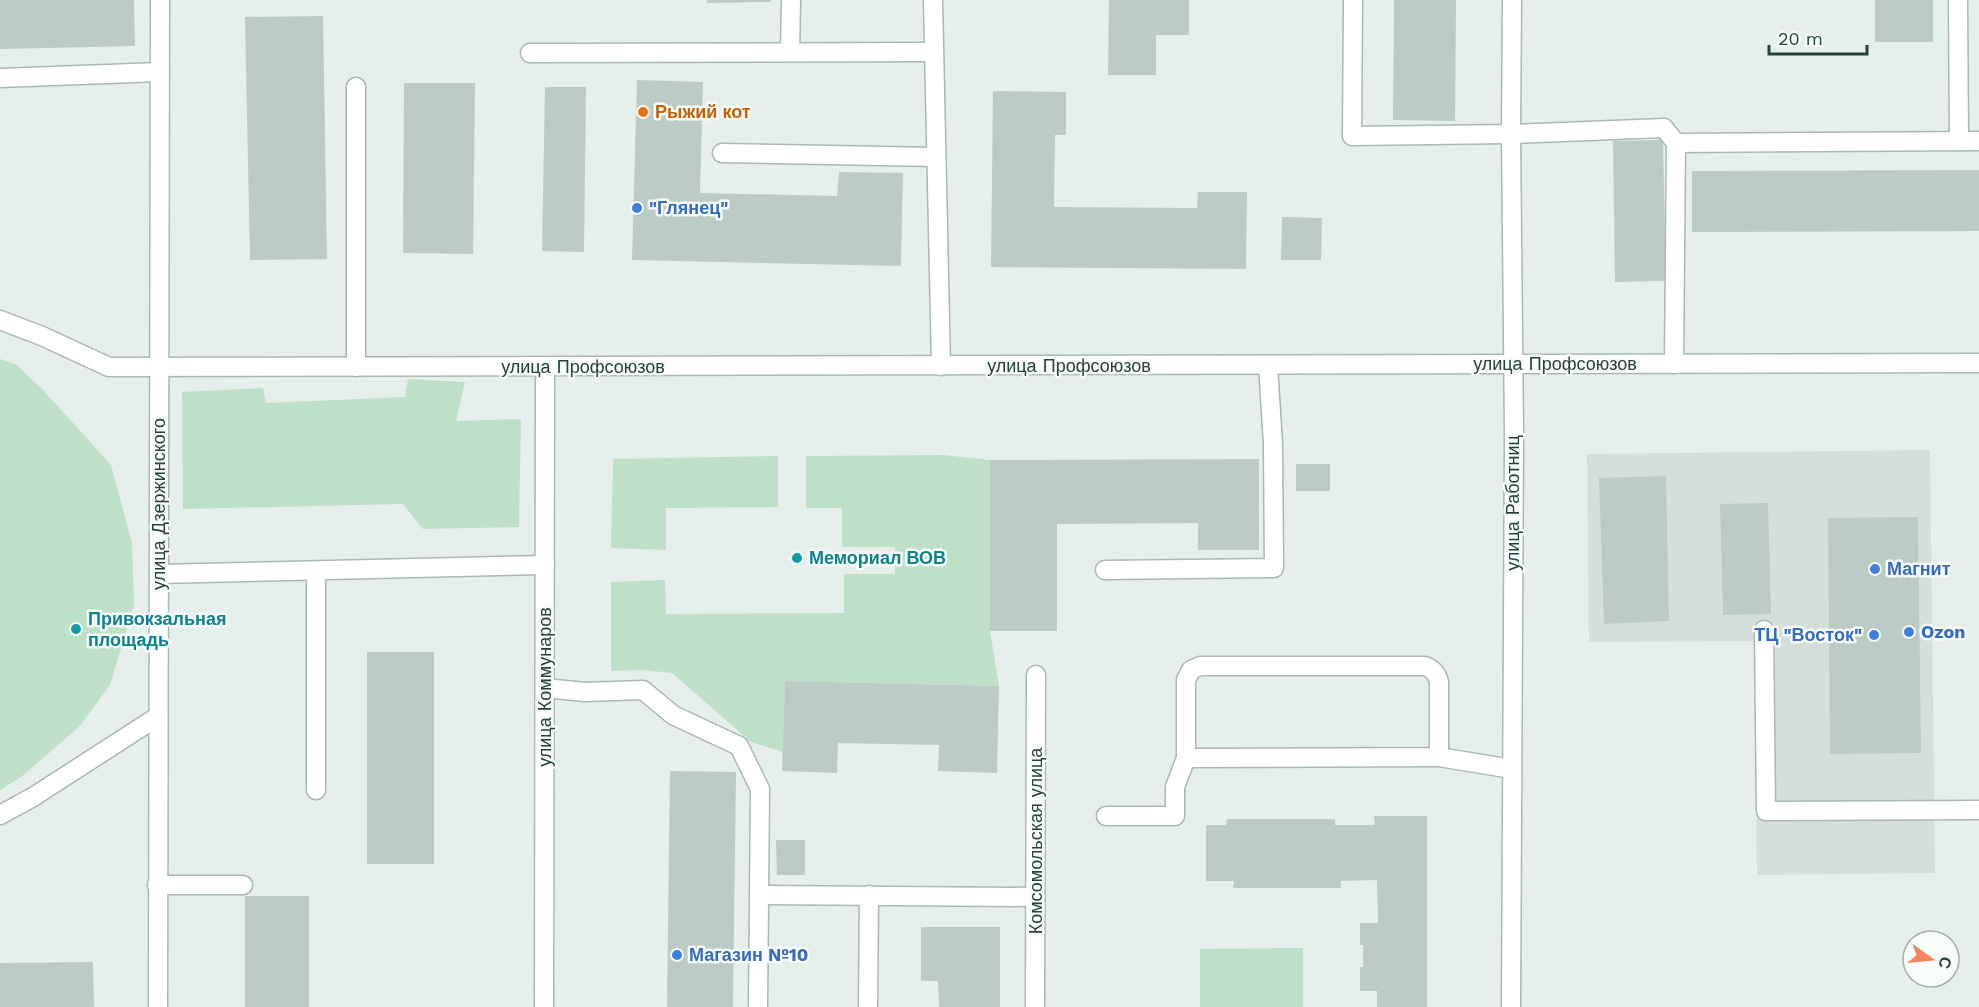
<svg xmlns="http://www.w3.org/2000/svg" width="1979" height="1007" font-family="'Work Sans',sans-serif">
  <rect width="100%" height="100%" fill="#e6efeb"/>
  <path fill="#d4dfda" d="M 1930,450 L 1935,873 L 1757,875 L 1755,641 L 1589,642 L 1587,454 Z"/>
  <g fill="#bfe0c8">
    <path d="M 0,359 L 17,365 L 43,390 L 111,465 L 132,543 L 134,605 L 110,685 L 79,727 L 21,777 L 0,790 Z"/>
    <path d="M 408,379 L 465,382 L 456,421 L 521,419 L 519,527 L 423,529 L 403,504 L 183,509 L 182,392 L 263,388 L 266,403 L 405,397 Z"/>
    <path d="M 944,455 L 990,460 L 990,631 L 999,686 L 785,681 L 783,752 L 751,742 L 672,673 L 642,670 L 611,671 L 611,582 L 665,580 L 666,614 L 844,613 L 844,574 L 895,574 L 895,547 L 842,547 L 842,508 L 806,508 L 806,456 Z"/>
    <path d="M 778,456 L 778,507 L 666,508 L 666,550 L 611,548 L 613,459 Z"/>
    <path d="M 1303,948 L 1303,1007 L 1200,1007 L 1200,949 Z"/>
  </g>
  <g fill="#bbcac4">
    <path d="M 0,0 L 134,0 L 135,46 L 0,49 Z"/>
    <path d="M 707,0 L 771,0 L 771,2 L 707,3 Z"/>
    <path d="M 1109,0 L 1189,0 L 1189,35 L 1156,35 L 1156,75 L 1108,75 Z"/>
    <path d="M 1394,0 L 1456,0 L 1455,121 L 1393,120 Z"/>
    <rect x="1875" y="0" width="58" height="42"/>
    <path d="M 323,16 L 327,259 L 250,260 L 245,17 Z"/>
    <path d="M 637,80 L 703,82 L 700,193 L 837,196 L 839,172 L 903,173 L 901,266 L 632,260 Z"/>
    <path d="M 404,83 L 475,83 L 473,254 L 403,253 Z"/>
    <path d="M 545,87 L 586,87 L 584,252 L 542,251 Z"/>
    <path d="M 993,91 L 1066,92 L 1066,135 L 1055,135 L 1054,207 L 1197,208 L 1198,192 L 1247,192 L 1246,269 L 991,267 Z"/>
    <path d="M 1663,140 L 1666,281 L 1615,282 L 1613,141 Z"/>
    <path d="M 1979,170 L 1979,231 L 1692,232 L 1692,171 Z"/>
    <path d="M 1282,217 L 1322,218 L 1321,260 L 1281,260 Z"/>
    <path d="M 1259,459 L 1259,550 L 1198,550 L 1198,523 L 1057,524 L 1057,631 L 990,631 L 990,460 Z"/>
    <rect x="1296" y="464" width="34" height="27"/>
    <path d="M 1666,476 L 1669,621 L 1604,624 L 1599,478 Z"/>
    <path d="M 1768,503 L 1771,614 L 1723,615 L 1720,504 Z"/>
    <path d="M 1918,517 L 1921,753 L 1830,754 L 1828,518 Z"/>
    <rect x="367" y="652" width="67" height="212"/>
    <path d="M 785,681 L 999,686 L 997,773 L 938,771 L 939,745 L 838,743 L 837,773 L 782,771 Z"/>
    <path d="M 670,771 L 736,772 L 733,1007 L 667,1007 Z"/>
    <path d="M 1374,816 L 1427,816 L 1427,1007 L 1377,1007 L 1377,991 L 1360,991 L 1360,967 L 1363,967 L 1363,945 L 1360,945 L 1360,923 L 1378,923 L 1377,880 L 1341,881 L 1341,888 L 1233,888 L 1234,881 L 1206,881 L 1206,825 L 1226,825 L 1227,819 L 1335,819 L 1335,825 L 1375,825 Z"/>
    <path d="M 776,840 L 805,840 L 805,875 L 777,875 Z"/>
    <rect x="245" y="896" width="64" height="111"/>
    <path d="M 921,927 L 1000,927 L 1000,1007 L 939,1007 L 938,981 L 921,981 Z"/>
    <path d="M 93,962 L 94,1007 L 0,1007 L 0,963 Z"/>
  </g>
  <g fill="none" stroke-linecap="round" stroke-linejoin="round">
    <defs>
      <g id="minor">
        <path d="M 933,0 L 941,366"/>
        <path d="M 1353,0 L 1352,136 L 1511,134 L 1664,128 L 1676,143 L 1674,364"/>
        <path d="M 1958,0 L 1959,141"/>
        <path d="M 790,52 L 791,0"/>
        <path d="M 530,53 L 934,52"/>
        <path d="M 0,78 L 160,72"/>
        <path d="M 1676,143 L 1979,141"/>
        <path d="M 722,153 L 936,157"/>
        <path d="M 0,320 L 42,336 L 109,367 L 1979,363"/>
        <path d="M 356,367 L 356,87"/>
        <path d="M 1105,570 L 1274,568 L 1273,444 L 1268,365"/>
        <path d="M 316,571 L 316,790"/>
        <path d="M 159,574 L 545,565"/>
        <path d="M 1764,630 L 1766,811 L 1979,810"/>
        <path d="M 1200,666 L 1425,666 C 1433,669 1437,673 1439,682 L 1439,757 L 1186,758 L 1186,680 L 1191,670 Z"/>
        <path d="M 545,688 L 585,692 L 643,690 L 673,715 L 739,746 L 760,789 L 758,1007"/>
        <path d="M 1439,757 L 1512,769"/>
        <path d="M 0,815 L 33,797 L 157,717"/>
        <path d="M 1106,816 L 1175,816 L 1175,787 L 1186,758"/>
        <path d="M 157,885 L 243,885"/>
        <path d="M 761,895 L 1035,897"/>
        <path d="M 158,1007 L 160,0"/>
        <path d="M 544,1007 L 545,367"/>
        <path d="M 868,1007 L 869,895"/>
        <path d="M 1035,1007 L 1036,675"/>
        <path d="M 1511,1007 L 1514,434 L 1511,134 L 1512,0"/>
      </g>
    </defs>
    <use href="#minor" stroke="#a8b8b2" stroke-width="21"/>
    <use href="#minor" stroke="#fff" stroke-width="18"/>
  </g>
  <circle fill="#e8710a" stroke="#f7fbf9" stroke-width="2" cx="643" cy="112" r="6"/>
  <g fill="#3f7fe0" stroke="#f7fbf9" stroke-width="2">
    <circle cx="637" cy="208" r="6"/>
    <circle cx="1875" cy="569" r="6"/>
    <circle cx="1909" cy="632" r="6"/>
    <circle cx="1874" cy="635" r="6"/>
    <circle cx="677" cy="955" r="6"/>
  </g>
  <g fill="#0f9aa8" stroke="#f7fbf9" stroke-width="2">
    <circle cx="797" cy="558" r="6"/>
    <circle cx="76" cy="629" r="6"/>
  </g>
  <g text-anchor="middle" stroke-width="5" stroke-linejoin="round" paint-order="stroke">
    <g font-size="18" font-weight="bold" fill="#c56008" stroke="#f7fbf9" text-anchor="start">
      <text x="655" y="118">Рыжий кот</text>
    </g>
    <g font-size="18" font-weight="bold" fill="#366cbe" stroke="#f7fbf9" text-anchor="start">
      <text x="649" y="214">"Глянец"</text>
      <text x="1887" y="575">Магнит</text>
      <text x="1921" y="638">Ozon</text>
      <text x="1862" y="641" text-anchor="end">ТЦ "Восток"</text>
      <text x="689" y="961">Магазин №10</text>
    </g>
    <g font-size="18" fill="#24423a" stroke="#f7fbf9">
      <text x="1555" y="370">улица Профсоюзов</text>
      <text x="1069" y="372">улица Профсоюзов</text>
      <text x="583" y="373">улица Профсоюзов</text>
      <text transform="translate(1513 503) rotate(-90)" y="6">улица Работниц</text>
      <text transform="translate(159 504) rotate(-90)" y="6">улица Дзержинского</text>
      <text transform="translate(545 687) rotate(-90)" y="6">улица Коммунаров</text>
      <text transform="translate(1036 841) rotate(-90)" y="6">Комсомольская улица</text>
    </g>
    <g font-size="18" font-weight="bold" fill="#0d838f" stroke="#f7fbf9" text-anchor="start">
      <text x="809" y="564">Мемориал ВОВ</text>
      <text x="88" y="625">Привокзальная<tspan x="88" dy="21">площадь</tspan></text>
    </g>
  </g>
  <g transform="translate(1931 959) rotate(105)"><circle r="28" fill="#f7fbf9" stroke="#a3b1ad" stroke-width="1.5"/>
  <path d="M0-4.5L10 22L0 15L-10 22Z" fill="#f4845f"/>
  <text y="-9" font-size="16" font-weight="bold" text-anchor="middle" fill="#24423a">С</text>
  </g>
  <path d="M1769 45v9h98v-9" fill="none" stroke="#24423a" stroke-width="3"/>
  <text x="1778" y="45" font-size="18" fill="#24423a" stroke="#f7fbf9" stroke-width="4.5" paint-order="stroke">20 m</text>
</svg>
